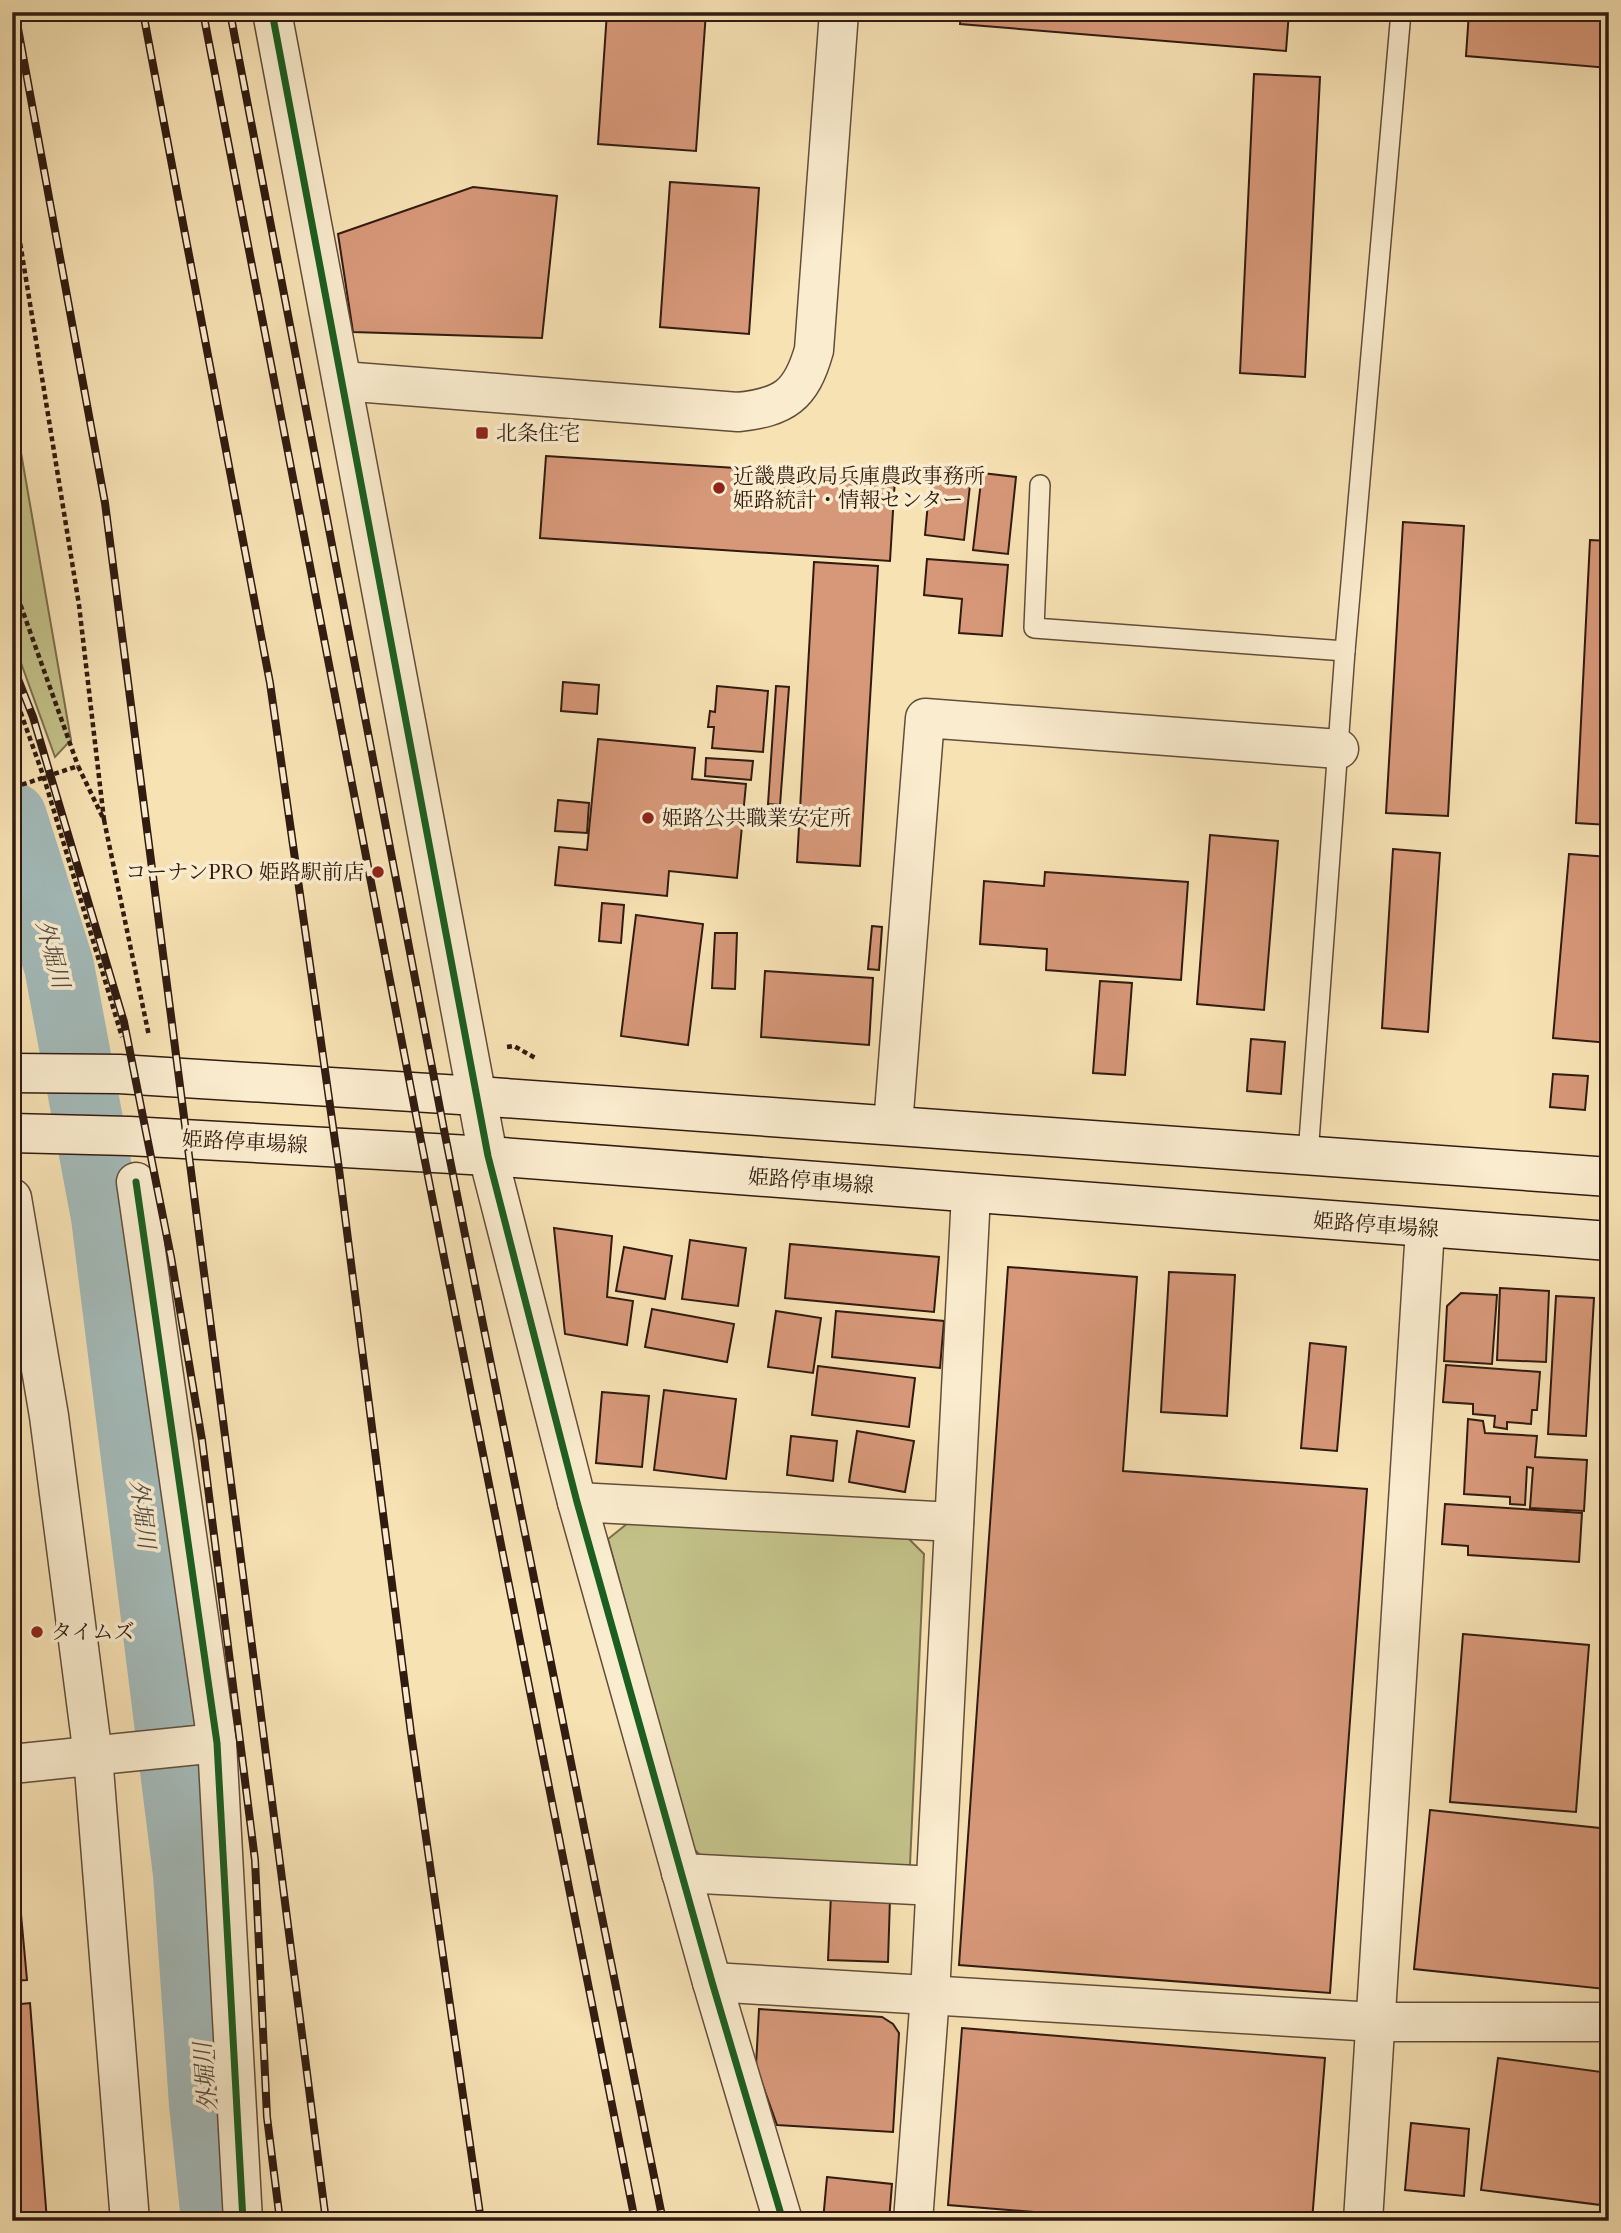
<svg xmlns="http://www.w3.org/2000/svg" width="1621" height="2233" font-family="Cardo,'Noto Serif JP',serif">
  <rect width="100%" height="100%" fill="#f7e2b4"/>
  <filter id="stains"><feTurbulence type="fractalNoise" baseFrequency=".00286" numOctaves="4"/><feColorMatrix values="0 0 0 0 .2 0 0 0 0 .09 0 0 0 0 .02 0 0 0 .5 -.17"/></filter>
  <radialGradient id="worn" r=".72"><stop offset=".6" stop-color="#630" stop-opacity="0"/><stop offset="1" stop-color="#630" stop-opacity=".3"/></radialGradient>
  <g fill="#c3c189" stroke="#7a6e4d" stroke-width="2">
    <path d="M 12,401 L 71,740 L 55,757 L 12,638 Z"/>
    <path d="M 628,1523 L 906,1536 L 924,1554 L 910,1865 L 900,1868 L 703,1858 L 692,1847 L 608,1539 Z"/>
  </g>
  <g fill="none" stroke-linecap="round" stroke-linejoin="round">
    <path stroke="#a3bab9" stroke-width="70" d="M 12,817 L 59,966 L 106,1217 L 188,1874 L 204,2104 L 216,2221"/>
  </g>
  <g fill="#d79879" stroke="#311b11" stroke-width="2">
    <path d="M 607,12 L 706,12 L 696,151 L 598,144 Z"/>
    <path d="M 961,12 L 1289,12 L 1286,51 L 960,24 Z"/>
    <path d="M 1469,12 L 1609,12 L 1609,68 L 1466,56 Z"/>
    <path d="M 1254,74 L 1320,77 L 1305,377 L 1240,373 Z"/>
    <path d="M 670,182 L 759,188 L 749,334 L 660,327 Z"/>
    <path d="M 473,187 L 557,196 L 542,338 L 353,332 L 338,234 Z"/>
    <path d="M 546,456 L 895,478 L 890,561 L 540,538 Z"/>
    <path d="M 982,473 L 1016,477 L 1008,554 L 973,550 Z"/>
    <path d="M 930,481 L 970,485 L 964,540 L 925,535 Z"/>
    <path d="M 1403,522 L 1464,526 L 1448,816 L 1386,813 Z"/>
    <path d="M 1590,540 L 1609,541 L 1609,825 L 1576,823 Z"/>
    <path d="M 927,559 L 1008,565 L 1002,636 L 959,633 L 962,599 L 924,595 Z"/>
    <path d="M 814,562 L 878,566 L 860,866 L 797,862 Z"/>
    <path d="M 563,682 L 599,685 L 597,714 L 561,711 Z"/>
    <path d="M 717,686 L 768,691 L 763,752 L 712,748 L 714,727 L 708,727 L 710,711 L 715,712 Z"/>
    <path d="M 776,686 L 789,687 L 780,805 L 768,804 Z"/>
    <path d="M 598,739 L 695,748 L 692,779 L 746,784 L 737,878 L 669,871 L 667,896 L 555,885 L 559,847 L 587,850 Z"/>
    <path d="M 706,758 L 753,761 L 751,780 L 705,776 Z"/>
    <path d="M 558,800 L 589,803 L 587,833 L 555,831 Z"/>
    <path d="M 1210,835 L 1278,841 L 1264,1010 L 1197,1004 Z"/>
    <path d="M 1393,849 L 1440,853 L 1428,1032 L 1382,1028 Z"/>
    <path d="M 1569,854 L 1609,857 L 1609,1043 L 1553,1038 Z"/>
    <path d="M 1045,872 L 1188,882 L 1181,980 L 1046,970 L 1047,949 L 980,944 L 984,881 L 1044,886 Z"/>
    <path d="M 602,903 L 624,905 L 621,943 L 599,941 Z"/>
    <path d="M 636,915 L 703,924 L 688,1045 L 621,1036 Z"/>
    <path d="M 872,926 L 882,927 L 879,970 L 868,969 Z"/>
    <path d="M 715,933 L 737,933 L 735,989 L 712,988 Z"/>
    <path d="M 765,971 L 873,978 L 869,1045 L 761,1037 Z"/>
    <path d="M 1100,981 L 1132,983 L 1125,1075 L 1093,1073 Z"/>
    <path d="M 1251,1039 L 1285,1042 L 1281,1094 L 1247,1091 Z"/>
    <path d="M 1553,1074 L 1588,1076 L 1585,1110 L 1550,1107 Z"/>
    <path d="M 554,1228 L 612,1236 L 607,1297 L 633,1301 L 627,1345 L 565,1334 Z"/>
    <path d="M 690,1240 L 746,1248 L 738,1306 L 682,1299 Z"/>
    <path d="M 790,1244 L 939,1257 L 934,1312 L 785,1298 Z"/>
    <path d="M 624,1247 L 672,1256 L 665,1299 L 616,1291 Z"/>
    <path d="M 1008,1267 L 1137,1277 L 1123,1471 L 1367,1489 L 1330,1993 L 959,1965 Z"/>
    <path d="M 1169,1272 L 1235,1275 L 1227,1416 L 1161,1412 Z"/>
    <path d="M 1500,1288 L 1549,1291 L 1546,1362 L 1497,1360 Z"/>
    <path d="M 1461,1293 L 1497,1295 L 1492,1364 L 1444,1361 L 1447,1306 Z"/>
    <path d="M 1556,1296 L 1594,1298 L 1586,1436 L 1548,1434 Z"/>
    <path d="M 652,1309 L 734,1324 L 727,1362 L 645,1347 Z"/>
    <path d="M 776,1311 L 821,1318 L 813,1373 L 768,1367 Z"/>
    <path d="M 836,1311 L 944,1321 L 940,1368 L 832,1357 Z"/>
    <path d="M 1310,1343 L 1346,1347 L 1337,1451 L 1301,1448 Z"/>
    <path d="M 1609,1350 L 1609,1447 L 1603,1447 Z"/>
    <path d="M 1446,1365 L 1540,1372 L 1537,1410 L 1532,1410 L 1531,1424 L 1507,1422 L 1507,1429 L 1494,1427 L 1495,1416 L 1473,1414 L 1473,1404 L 1443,1402 Z"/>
    <path d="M 818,1366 L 915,1378 L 909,1427 L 812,1415 Z"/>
    <path d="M 664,1390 L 736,1399 L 726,1479 L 654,1470 Z"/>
    <path d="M 602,1392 L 649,1396 L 642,1467 L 596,1463 Z"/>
    <path d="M 1468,1419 L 1483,1421 L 1485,1433 L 1537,1436 L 1535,1457 L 1587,1460 L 1584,1511 L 1530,1508 L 1533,1468 L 1527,1467 L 1525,1505 L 1510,1504 L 1510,1497 L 1464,1494 Z"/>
    <path d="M 857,1431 L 914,1441 L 905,1492 L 849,1482 Z"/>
    <path d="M 791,1436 L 837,1441 L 833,1481 L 787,1475 Z"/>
    <path d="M 1445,1504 L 1582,1513 L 1579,1562 L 1468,1555 L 1468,1546 L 1442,1544 Z"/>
    <path d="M 1602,1505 L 1609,1505 L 1609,1524 L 1600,1523 Z"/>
    <path d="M 1463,1634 L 1589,1645 L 1576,1812 L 1450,1802 Z"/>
    <path d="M 1430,1810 L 1609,1829 L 1609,1954 L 1605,1989 L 1414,1969 Z"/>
    <path d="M 12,1816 L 27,1980 L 12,1981 Z"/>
    <path d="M 831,1895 L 890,1898 L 888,1962 L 828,1960 Z"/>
    <path d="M 30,2003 L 47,2221 L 12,2221 L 12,2005 Z"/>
    <path d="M 759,2009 L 882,2017 L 893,2024 L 899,2033 L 893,2132 L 777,2125 L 756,2066 Z"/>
    <path d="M 962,2028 L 1325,2058 L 1312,2221 L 1145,2221 L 948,2205 Z"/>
    <path d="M 1498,2058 L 1609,2073 L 1609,2206 L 1481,2190 Z"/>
    <path d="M 1411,2123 L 1469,2129 L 1464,2196 L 1405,2190 Z"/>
    <path d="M 827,2177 L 892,2184 L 889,2221 L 823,2221 Z"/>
  </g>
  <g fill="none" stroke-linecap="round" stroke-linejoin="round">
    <defs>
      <g id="service">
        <path d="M 1040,485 L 1034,628 L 1345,651"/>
        <path d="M 1308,1155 L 1345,651 L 1401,12"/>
      </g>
      <g id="minor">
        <path d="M 893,1125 L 925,718 L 1339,749"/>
        <path d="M 136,1182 L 217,1743 L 243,2221"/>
        <path d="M 12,1198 L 49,1416 L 93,1756 L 130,2221"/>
        <path d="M 577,1502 L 954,1522"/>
        <path d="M 12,1764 L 217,1743"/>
        <path d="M 681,1873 L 935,1886"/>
        <path d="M 712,1982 L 1375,2022 L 1609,2022"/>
        <path d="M 913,2221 L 930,1995 L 971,1194"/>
        <path d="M 1363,2221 L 1425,1229"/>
      </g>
      <g id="tertiary">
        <path d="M 272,12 L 488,1156 L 577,1502 L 712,1982 L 783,2221"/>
        <path d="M 342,381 L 738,412 C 784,407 801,396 814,350 L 839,12"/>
      </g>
      <g id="secondary">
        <path d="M 12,1073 L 119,1074 L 477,1096 L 1609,1177"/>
        <path d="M 12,1133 L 129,1136 L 488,1156 L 1609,1241"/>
      </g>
    </defs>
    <use href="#service" stroke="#624d3a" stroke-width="22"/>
    <use href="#minor" stroke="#624d3a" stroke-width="41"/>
    <use href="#tertiary" stroke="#624d3a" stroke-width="41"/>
    <use href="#secondary" stroke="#311b11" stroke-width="41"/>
    <g stroke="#311b11" stroke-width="4.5" stroke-dasharray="5 3.5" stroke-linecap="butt">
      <path d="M 12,193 L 79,605 L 104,820 L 78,766 L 12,788"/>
      <path d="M 12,581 L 78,766"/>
      <path d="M 12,688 L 44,778 L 122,1037"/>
      <path d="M 104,820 L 149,1036"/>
      <path d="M 507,1047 L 514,1046 L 537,1059"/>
    </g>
    <use href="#service" stroke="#faecce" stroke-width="19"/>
    <use href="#minor" stroke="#faecce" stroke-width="38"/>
    <use href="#tertiary" stroke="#faecce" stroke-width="38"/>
    <use href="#secondary" stroke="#faecce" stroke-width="38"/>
    <defs>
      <g id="rail">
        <path d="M 15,12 L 105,503 L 326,2221"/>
        <path d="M 143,12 L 270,683 L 339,1169 L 411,1733 L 481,2221"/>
        <path d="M 203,12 L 421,1141 L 635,2221"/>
        <path d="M 230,12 L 445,1135 L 663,2221"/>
        <path d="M 12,664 L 33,717 L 124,1022 L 171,1257 L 202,1440 L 255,1860 L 267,2117 L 280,2221"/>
      </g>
    </defs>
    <use href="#rail" stroke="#311b11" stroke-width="8"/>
    <use href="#rail" stroke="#faecce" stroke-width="5" stroke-dasharray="16" stroke-linecap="butt"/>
    <defs>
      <g id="cycleway">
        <path d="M 272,12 L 488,1156 L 577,1502 L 712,1982 L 783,2221"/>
        <path d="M 136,1182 L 217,1743 L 243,2221"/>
      </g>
    </defs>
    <use href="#cycleway" stroke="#faecce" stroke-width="11"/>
    <use href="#cycleway" stroke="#1b5e20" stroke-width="7"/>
  </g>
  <g fill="#8f2418" stroke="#faecce" stroke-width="2.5">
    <rect x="475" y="426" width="14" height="14" rx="3.5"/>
    <circle cx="719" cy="488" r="7"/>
    <circle cx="648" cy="818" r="7"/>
    <circle cx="378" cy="872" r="7"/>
    <circle cx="37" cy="1632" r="7"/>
  </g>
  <g text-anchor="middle" stroke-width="7" stroke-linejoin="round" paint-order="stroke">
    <g font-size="21" fill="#311b11" stroke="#faecce" text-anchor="start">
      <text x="496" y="440">北条住宅</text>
      <text x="733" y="483">近畿農政局兵庫農政事務所<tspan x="733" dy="24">姫路統計・情報センター</tspan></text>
      <text x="662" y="825">姫路公共職業安定所</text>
      <text x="364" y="879" text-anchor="end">コーナンPRO 姫路駅前店</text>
      <text x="51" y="1639">タイムズ</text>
    </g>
    <g font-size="21" fill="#311b11" stroke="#faecce">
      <text transform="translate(245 1142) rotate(3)" y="7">姫路停車場線</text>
      <text transform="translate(811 1181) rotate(4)" y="7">姫路停車場線</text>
      <text transform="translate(1376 1225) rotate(4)" y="7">姫路停車場線</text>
    </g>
    <g font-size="23" font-style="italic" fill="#534b43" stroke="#faecce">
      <text transform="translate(53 954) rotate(75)" y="8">外堀川</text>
      <text transform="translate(143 1514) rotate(83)" y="8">外堀川</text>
      <text transform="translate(205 2077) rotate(-95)" y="8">外堀川</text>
    </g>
  </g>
  <rect width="1621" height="2233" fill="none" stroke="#f7e2b4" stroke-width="42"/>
  <rect x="14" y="14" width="1593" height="2205" fill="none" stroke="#311b11" stroke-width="3.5"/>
  <rect x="21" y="21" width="1579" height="2191" fill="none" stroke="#311b11" stroke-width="2"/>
  <rect width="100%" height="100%" filter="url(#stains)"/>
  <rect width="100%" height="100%" fill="url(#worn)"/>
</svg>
